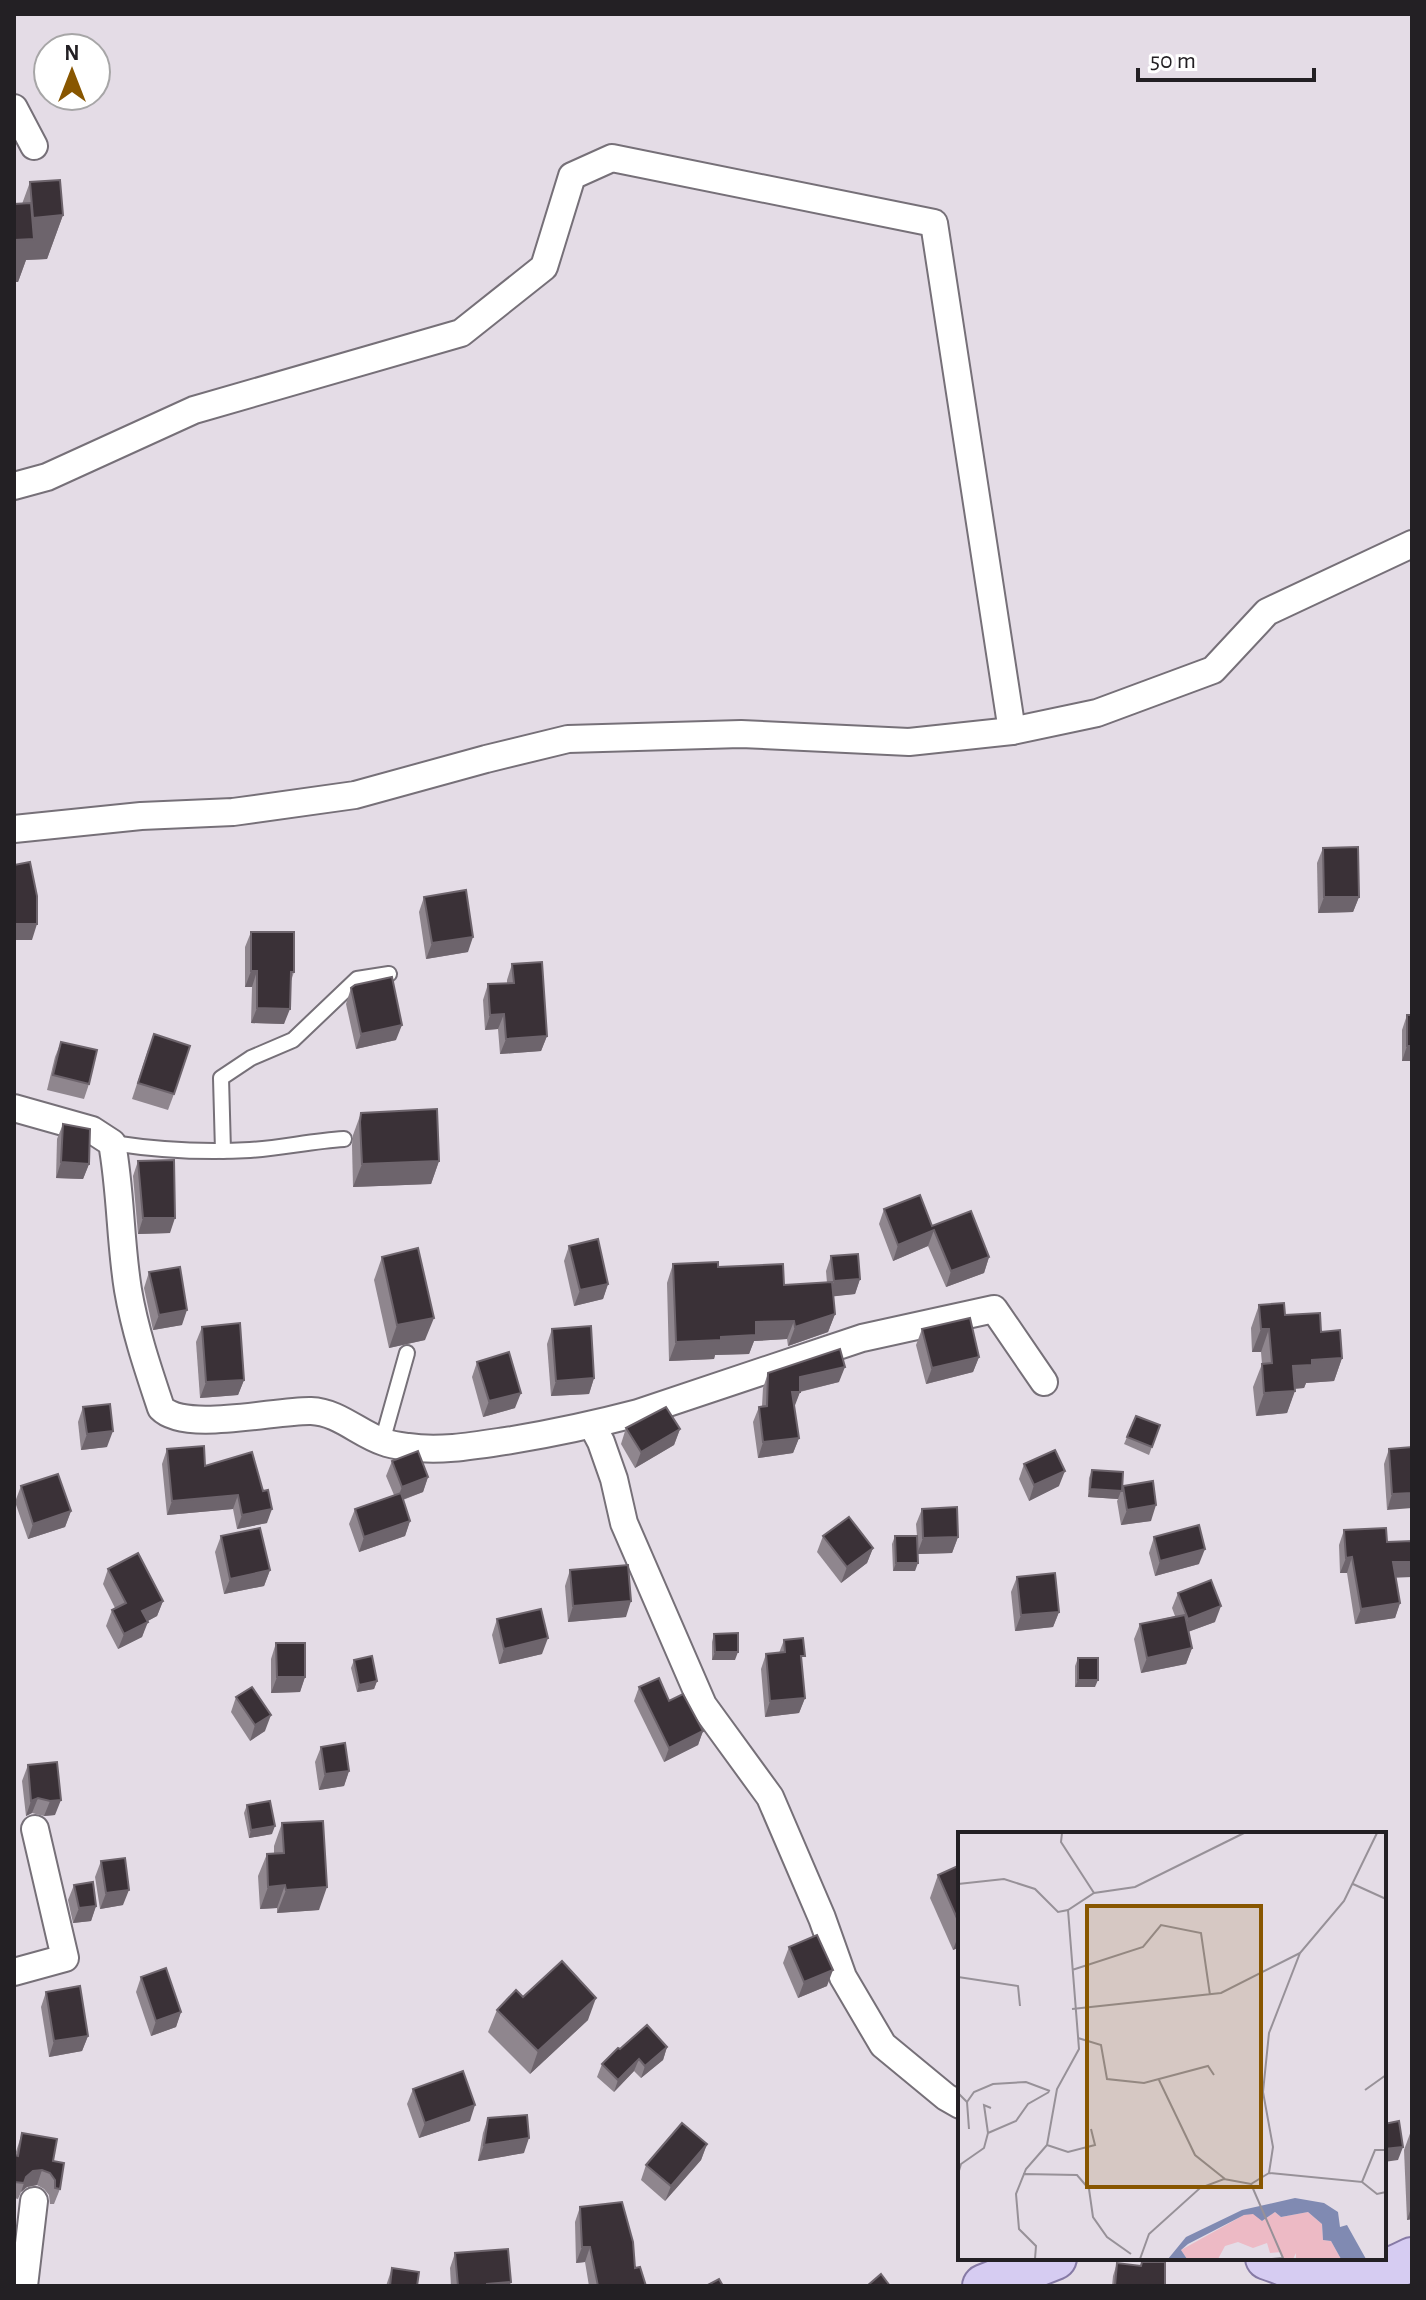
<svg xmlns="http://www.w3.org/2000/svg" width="1426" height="2300" font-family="'Alegreya Sans',sans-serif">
  <rect width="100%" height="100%" fill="#e4dce6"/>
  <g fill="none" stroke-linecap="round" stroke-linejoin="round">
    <defs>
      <g id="lane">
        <path d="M 112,1143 C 158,1150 203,1153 250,1150 C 282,1148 311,1141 344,1139"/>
        <path d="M 223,1151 L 221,1078 L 251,1058 L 293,1040 L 357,979 L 389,974"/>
        <path d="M 382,1442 L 407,1353"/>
      </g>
      <g id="street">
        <path d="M 14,108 L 34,146"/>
        <path d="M 14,486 L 47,477 L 194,410 L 461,333 L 544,267 L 572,176 L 612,158 L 934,223 L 1012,731"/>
        <path d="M 14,829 L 141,816 L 233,812 L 355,795 L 486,759 L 568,739 L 741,734 L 909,742 L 1012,731 L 1097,713 L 1213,670 L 1267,612 L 1412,544"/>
        <path d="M 14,1108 L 92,1130 L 112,1143 C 121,1192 120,1241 128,1290 C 135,1331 148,1369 161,1408 C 185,1433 276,1410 311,1411 C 339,1412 359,1434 384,1442 C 391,1445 400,1446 408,1447 C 442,1452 478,1445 512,1440 C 554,1433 596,1424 638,1413 L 862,1338 L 994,1309 L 1044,1382"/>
        <path d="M 592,1425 L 601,1442 L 614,1479 L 624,1523 L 703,1705 L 770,1797 L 822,1918 L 843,1977 L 883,2045 L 946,2097 L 960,2105"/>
        <path d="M 14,1972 L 65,1958 L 35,1829"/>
        <path d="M 24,2286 L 34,2201"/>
      </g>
      <g id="primary">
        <path d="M 1267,2258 C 1291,2266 1319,2280 1346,2280 C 1367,2280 1394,2268 1412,2259"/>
        <path d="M 984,2286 L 1055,2258"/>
      </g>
    </defs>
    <use href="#lane" stroke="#767078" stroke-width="18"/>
    <use href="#street" stroke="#767078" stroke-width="30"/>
    <use href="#primary" stroke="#867aa5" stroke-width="46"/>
    <use href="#lane" stroke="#fff" stroke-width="14"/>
    <use href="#street" stroke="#fff" stroke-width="26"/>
    <use href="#primary" stroke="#d6ccf2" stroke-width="42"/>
  </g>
  <g fill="#8f868e">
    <path d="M 30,182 L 63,215 L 47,259 L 26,260 L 18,282 L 22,204 Z"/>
    <path d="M 1323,848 L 1359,897 L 1353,912 L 1318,913 L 1317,863 Z"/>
    <path d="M 424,897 L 468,952 L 426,959 L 419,912 Z"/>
    <path d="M 251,932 L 294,972 L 291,981 L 284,1024 L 251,1023 L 252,987 L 245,987 L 245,947 Z"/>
    <path d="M 512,964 L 547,1036 L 541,1051 L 500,1054 L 498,1029 L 485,1030 L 483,1000 L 488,984 L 507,983 L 507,980 Z"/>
    <path d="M 351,988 L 396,1040 L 356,1049 L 346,1004 Z"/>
    <path d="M 1407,1015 L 1412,1061 L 1402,1061 L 1402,1030 Z"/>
    <path d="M 61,1042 L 89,1084 L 84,1099 L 47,1090 L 55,1057 Z"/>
    <path d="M 148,1050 L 174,1094 L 168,1110 L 132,1099 Z"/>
    <path d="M 361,1113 L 439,1161 L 431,1184 L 353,1187 L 352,1145 L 353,1135 Z"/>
    <path d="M 63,1124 L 89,1164 L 83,1179 L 56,1178 L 57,1139 Z"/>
    <path d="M 138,1161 L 170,1233 L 138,1234 L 133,1176 Z"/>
    <path d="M 884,1209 L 932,1226 L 989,1257 L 984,1273 L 946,1287 L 928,1246 L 893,1261 L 879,1224 Z"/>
    <path d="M 569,1246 L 608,1284 L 603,1299 L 574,1306 L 564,1261 Z"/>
    <path d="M 831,1256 L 860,1279 L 855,1294 L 833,1296 L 835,1314 L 828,1332 L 788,1346 L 787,1339 L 754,1341 L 749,1354 L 715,1355 L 714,1359 L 669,1361 L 667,1283 L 673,1264 L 718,1267 L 784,1285 L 827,1283 L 826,1271 Z"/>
    <path d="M 382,1257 L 425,1340 L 389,1348 L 374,1280 Z"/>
    <path d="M 149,1272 L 182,1325 L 153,1330 L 144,1288 Z"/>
    <path d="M 1259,1305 L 1321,1332 L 1342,1358 L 1334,1381 L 1306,1383 L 1304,1388 L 1295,1389 L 1287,1413 L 1256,1416 L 1253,1387 L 1262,1364 L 1261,1352 L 1252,1352 L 1251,1328 Z"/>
    <path d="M 202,1327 L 244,1380 L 238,1395 L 200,1398 L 196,1342 Z"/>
    <path d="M 552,1329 L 594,1378 L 589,1394 L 551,1396 L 547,1344 Z"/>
    <path d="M 922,1329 L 979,1357 L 973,1372 L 926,1384 L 916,1345 Z"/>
    <path d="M 477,1362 L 515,1408 L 483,1417 L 472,1377 Z"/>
    <path d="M 768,1373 L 839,1382 L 800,1392 L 794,1406 L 799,1438 L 793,1453 L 758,1458 L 753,1422 L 759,1407 L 762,1406 L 763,1388 Z"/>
    <path d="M 83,1407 L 107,1447 L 81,1450 L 78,1422 Z"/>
    <path d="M 1136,1416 L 1160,1425 L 1149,1455 L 1124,1444 Z"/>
    <path d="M 626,1428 L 680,1429 L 674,1445 L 635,1468 L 621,1444 Z"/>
    <path d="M 1412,1447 L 1387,1510 L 1384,1464 L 1389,1449 Z"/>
    <path d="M 167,1449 L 263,1491 L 267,1523 L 237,1529 L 233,1509 L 167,1515 L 162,1464 Z"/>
    <path d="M 392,1461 L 428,1477 L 423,1492 L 403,1500 L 410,1521 L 405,1536 L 359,1552 L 349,1524 L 355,1509 L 394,1495 L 386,1476 Z"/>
    <path d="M 1024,1464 L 1059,1486 L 1029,1501 L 1019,1479 Z"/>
    <path d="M 1092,1470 L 1122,1489 L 1123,1486 L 1151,1521 L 1121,1525 L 1117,1501 L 1118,1499 L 1088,1497 L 1089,1478 Z"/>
    <path d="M 21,1486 L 71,1511 L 65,1527 L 28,1539 L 15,1502 Z"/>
    <path d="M 922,1509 L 958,1537 L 952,1553 L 917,1554 L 915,1571 L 893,1571 L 892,1544 L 895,1536 L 917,1536 L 916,1524 Z"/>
    <path d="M 1344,1530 L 1387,1542 L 1412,1577 L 1396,1577 L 1400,1603 L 1395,1618 L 1355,1624 L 1347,1573 L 1340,1573 L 1339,1545 Z"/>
    <path d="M 221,1536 L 270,1570 L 264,1586 L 224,1594 L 215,1552 Z"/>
    <path d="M 823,1536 L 873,1548 L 867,1563 L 841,1583 L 817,1552 Z"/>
    <path d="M 1154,1537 L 1199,1564 L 1155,1576 L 1149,1553 Z"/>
    <path d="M 108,1569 L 163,1601 L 157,1616 L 147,1621 L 142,1637 L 118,1649 L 106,1626 L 112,1610 L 115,1608 L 103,1584 Z"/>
    <path d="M 570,1570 L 626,1617 L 568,1622 L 565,1586 Z"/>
    <path d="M 1017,1577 L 1059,1612 L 1053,1627 L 1015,1631 L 1011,1592 Z"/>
    <path d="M 1178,1593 L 1215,1622 L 1188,1632 L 1192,1648 L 1186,1664 L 1141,1673 L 1134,1639 L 1140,1624 L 1175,1616 L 1172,1608 Z"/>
    <path d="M 497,1619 L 542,1654 L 499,1664 L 492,1635 Z"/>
    <path d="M 714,1634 L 735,1660 L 712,1660 L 712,1642 Z"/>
    <path d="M 784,1640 L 805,1698 L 799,1713 L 765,1717 L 761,1669 L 766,1654 L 779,1653 Z"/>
    <path d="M 276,1643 L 305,1677 L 300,1692 L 271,1693 L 271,1659 Z"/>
    <path d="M 1078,1658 L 1095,1687 L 1075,1687 L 1075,1666 Z"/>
    <path d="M 354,1660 L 377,1681 L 374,1689 L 357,1692 L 351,1668 Z"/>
    <path d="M 639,1687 L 669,1701 L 703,1731 L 698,1745 L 664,1762 L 634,1701 Z"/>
    <path d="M 236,1697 L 265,1731 L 250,1741 L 231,1712 Z"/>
    <path d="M 321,1747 L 349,1771 L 344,1786 L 319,1790 L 315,1762 Z"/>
    <path d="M 57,1762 L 55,1815 L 44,1816 L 32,1813 L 26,1816 L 22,1781 L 28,1765 Z"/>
    <path d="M 247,1805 L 272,1834 L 249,1838 L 244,1813 Z"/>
    <path d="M 282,1823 L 319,1910 L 277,1913 L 277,1908 L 260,1909 L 258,1876 L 267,1854 L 274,1853 L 274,1846 Z"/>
    <path d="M 101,1861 L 123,1905 L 100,1909 L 95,1877 Z"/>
    <path d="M 960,1865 L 960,1947 L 953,1950 L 930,1898 L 938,1875 Z"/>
    <path d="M 74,1885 L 96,1906 L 91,1921 L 73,1923 L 68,1900 Z"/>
    <path d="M 789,1947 L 827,1986 L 798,1998 L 783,1963 Z"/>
    <path d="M 141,1977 L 181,2012 L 176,2027 L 151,2036 L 136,1992 Z"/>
    <path d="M 46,1992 L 88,2036 L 82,2051 L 49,2057 L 41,2007 Z"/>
    <path d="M 523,1997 L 588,2020 L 530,2074 L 488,2032 L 497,2010 Z"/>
    <path d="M 667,2047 L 663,2060 L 641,2078 L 634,2071 L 614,2092 L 597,2077 L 602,2064 L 620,2049 Z"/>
    <path d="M 413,2089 L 470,2121 L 419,2138 L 407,2104 Z"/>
    <path d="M 488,2118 L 524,2153 L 478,2161 L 483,2133 Z"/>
    <path d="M 1412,2128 L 1412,2219 L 1407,2220 L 1404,2150 Z"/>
    <path d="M 22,2133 L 53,2161 L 60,2189 L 54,2204 L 50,2204 L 49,2195 L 44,2189 L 37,2185 L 27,2187 L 21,2192 L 18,2199 L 14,2198 L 14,2158 Z"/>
    <path d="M 707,2144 L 701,2160 L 665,2201 L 641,2180 L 646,2165 Z"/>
    <path d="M 580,2207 L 635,2268 L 646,2286 L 589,2286 L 585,2262 L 576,2263 L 575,2222 Z"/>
    <path d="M 455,2253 L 511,2282 L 509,2286 L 451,2286 L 450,2268 Z"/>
    <path d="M 1142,2262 L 1165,2286 L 1112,2286 L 1113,2276 L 1117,2263 L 1140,2266 Z"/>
    <path d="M 392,2268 L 417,2286 L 386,2286 Z"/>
  </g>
  <g fill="#6d646c">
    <path d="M 63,215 L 47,259 L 26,260 L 18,282 L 14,282 L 14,240 L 33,218 Z"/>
    <path d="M 1324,897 L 1359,897 L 1353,912 L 1318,913 Z"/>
    <path d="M 14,924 L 37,924 L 32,940 L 14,940 Z"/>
    <path d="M 473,937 L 468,952 L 426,959 L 432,943 Z"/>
    <path d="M 251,971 L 257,971 L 252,987 L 245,987 Z"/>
    <path d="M 257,1008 L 290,1009 L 284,1024 L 251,1023 Z"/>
    <path d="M 504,1014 L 498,1029 L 485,1030 L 490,1015 Z"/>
    <path d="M 402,1025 L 396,1040 L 356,1049 L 361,1034 Z"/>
    <path d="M 547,1036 L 541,1051 L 500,1054 L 506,1039 Z"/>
    <path d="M 1407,1046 L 1412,1046 L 1412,1061 L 1402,1061 Z"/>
    <path d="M 439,1161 L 431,1184 L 353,1187 L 362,1164 Z"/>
    <path d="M 61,1162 L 89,1164 L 83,1179 L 56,1178 Z"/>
    <path d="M 143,1218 L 175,1218 L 170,1233 L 138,1234 Z"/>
    <path d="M 934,1230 L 928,1246 L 893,1261 L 898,1245 Z"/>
    <path d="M 989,1257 L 984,1273 L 946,1287 L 951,1271 Z"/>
    <path d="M 860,1279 L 855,1294 L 828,1297 L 834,1281 Z"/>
    <path d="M 608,1284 L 603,1299 L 574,1306 L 580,1290 Z"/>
    <path d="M 187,1310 L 182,1325 L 153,1330 L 159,1315 Z"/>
    <path d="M 835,1314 L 828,1332 L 788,1346 L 795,1327 Z"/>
    <path d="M 434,1318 L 425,1340 L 389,1348 L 397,1325 Z"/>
    <path d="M 794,1321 L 787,1339 L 754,1341 L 749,1354 L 715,1355 L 714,1359 L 669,1361 L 676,1342 L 721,1337 L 756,1322 Z"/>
    <path d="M 1261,1329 L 1269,1329 L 1261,1352 L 1252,1352 Z"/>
    <path d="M 979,1357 L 973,1372 L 926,1384 L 932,1368 Z"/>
    <path d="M 1342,1358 L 1334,1381 L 1306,1383 L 1304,1388 L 1285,1389 L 1293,1366 L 1312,1360 Z"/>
    <path d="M 845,1367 L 839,1382 L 798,1392 L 800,1392 L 794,1408 L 792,1392 L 800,1377 Z"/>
    <path d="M 594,1378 L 589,1394 L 551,1396 L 556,1381 Z"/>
    <path d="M 244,1380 L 238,1395 L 200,1398 L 206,1382 Z"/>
    <path d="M 1295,1391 L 1287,1413 L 1256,1416 L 1264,1393 Z"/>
    <path d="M 521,1393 L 515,1408 L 483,1417 L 489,1401 Z"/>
    <path d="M 680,1429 L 674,1445 L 635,1468 L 641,1452 Z"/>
    <path d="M 113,1431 L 107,1447 L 81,1450 L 87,1434 Z"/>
    <path d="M 799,1438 L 793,1453 L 758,1458 L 763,1442 Z"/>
    <path d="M 1065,1471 L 1059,1486 L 1029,1501 L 1034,1485 Z"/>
    <path d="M 428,1477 L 423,1492 L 396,1502 L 402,1487 Z"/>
    <path d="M 1090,1489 L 1121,1491 L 1118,1499 L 1088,1497 Z"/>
    <path d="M 1412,1493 L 1412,1508 L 1387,1510 L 1392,1494 Z"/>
    <path d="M 238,1495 L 233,1509 L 167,1515 L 172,1501 Z"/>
    <path d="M 1156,1505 L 1151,1521 L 1121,1525 L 1127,1510 Z"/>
    <path d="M 272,1509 L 267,1523 L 237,1529 L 242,1515 Z"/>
    <path d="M 71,1511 L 65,1527 L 28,1539 L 33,1524 Z"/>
    <path d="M 410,1521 L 405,1536 L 359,1552 L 364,1537 Z"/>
    <path d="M 958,1537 L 952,1553 L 917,1554 L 923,1538 Z"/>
    <path d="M 873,1548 L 867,1563 L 841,1583 L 847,1567 Z"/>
    <path d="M 1205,1549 L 1199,1564 L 1155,1576 L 1160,1561 Z"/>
    <path d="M 1352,1557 L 1347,1573 L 1340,1573 L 1346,1558 Z"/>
    <path d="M 1393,1562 L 1412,1562 L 1412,1577 L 1388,1578 Z"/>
    <path d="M 896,1563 L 918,1563 L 915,1571 L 893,1571 Z"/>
    <path d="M 270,1570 L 264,1586 L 224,1594 L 230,1579 Z"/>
    <path d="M 163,1601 L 157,1616 L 137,1627 L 142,1611 Z"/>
    <path d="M 631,1601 L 626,1617 L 568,1622 L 573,1606 Z"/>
    <path d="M 1400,1603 L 1395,1618 L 1355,1624 L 1361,1609 Z"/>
    <path d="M 1221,1606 L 1215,1622 L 1182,1634 L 1188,1619 Z"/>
    <path d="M 1059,1612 L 1053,1627 L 1015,1631 L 1021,1615 Z"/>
    <path d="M 148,1622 L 142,1637 L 118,1649 L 124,1634 Z"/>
    <path d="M 548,1638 L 542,1654 L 499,1664 L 504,1649 Z"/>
    <path d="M 1192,1648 L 1186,1664 L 1141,1673 L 1147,1658 Z"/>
    <path d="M 715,1652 L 738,1652 L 735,1660 L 712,1660 Z"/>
    <path d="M 277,1677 L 305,1677 L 300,1692 L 271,1693 Z"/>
    <path d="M 1078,1680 L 1098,1680 L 1095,1687 L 1075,1687 Z"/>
    <path d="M 377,1681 L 374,1689 L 357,1692 L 359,1685 Z"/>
    <path d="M 805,1698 L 799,1713 L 765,1717 L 770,1701 Z"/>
    <path d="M 271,1715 L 265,1731 L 250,1741 L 255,1725 Z"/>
    <path d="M 703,1731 L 698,1745 L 664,1762 L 669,1748 Z"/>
    <path d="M 349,1771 L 344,1786 L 319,1790 L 325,1774 Z"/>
    <path d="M 38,1798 L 32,1813 L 26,1816 L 31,1801 Z"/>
    <path d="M 61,1800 L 55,1815 L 44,1816 L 50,1801 Z"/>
    <path d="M 275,1826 L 272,1834 L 249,1838 L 251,1830 Z"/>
    <path d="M 285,1885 L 277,1908 L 260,1909 L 268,1887 Z"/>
    <path d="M 327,1887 L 319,1910 L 277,1913 L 286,1890 Z"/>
    <path d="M 129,1890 L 123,1905 L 100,1909 L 106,1893 Z"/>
    <path d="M 96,1906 L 91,1921 L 73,1923 L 79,1908 Z"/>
    <path d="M 960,1931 L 960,1947 L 953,1950 Z"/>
    <path d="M 833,1970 L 827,1986 L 798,1998 L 804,1982 Z"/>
    <path d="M 596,1998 L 588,2020 L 530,2074 L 538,2051 Z"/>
    <path d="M 181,2012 L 176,2027 L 151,2036 L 156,2021 Z"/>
    <path d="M 88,2036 L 82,2051 L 49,2057 L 54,2041 Z"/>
    <path d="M 667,2047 L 663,2060 L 641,2078 L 645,2066 Z"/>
    <path d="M 639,2059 L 634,2071 L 614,2092 L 618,2080 Z"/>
    <path d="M 475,2105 L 470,2121 L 419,2138 L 425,2123 Z"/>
    <path d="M 529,2138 L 524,2153 L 478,2161 L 484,2145 Z"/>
    <path d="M 707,2144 L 701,2160 L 665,2201 L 671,2186 Z"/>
    <path d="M 1403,2147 L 1398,2160 L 1384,2162 L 1384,2149 Z"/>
    <path d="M 42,2170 L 37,2185 L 27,2187 L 21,2192 L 26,2177 L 33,2171 Z"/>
    <path d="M 1412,2205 L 1412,2219 L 1407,2220 Z"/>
    <path d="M 582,2247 L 590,2247 L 585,2262 L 576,2263 Z"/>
    <path d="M 511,2282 L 509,2286 L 486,2286 L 487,2284 Z"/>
  </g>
  <g fill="#3a3137" stroke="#6d646c" stroke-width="2">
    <path d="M 60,180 L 63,215 L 33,218 L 30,182 Z"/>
    <path d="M 31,203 L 34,239 L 14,240 L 14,204 Z"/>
    <path d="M 1358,847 L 1359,897 L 1324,897 L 1323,848 Z"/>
    <path d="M 30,862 L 37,896 L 37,924 L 14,924 L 14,865 Z"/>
    <path d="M 466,890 L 473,937 L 432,943 L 424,897 Z"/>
    <path d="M 251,932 L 294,932 L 294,972 L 291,972 L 290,1009 L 257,1008 L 257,971 L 251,971 Z"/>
    <path d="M 542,962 L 547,1036 L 506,1039 L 504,1014 L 490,1015 L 488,984 L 514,983 L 512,964 Z"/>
    <path d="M 392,977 L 402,1025 L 361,1034 L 351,988 L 355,985 Z"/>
    <rect x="1407" y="1015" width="5" height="31"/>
    <path d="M 154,1034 L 190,1046 L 174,1094 L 138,1083 Z"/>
    <path d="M 61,1042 L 97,1050 L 89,1084 L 53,1075 Z"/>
    <path d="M 437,1109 L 439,1161 L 362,1164 L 360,1122 L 361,1113 Z"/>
    <path d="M 63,1124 L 90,1129 L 89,1164 L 61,1162 Z"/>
    <path d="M 174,1160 L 175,1218 L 143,1218 L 138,1161 Z"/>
    <path d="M 920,1195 L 932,1226 L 971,1211 L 989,1257 L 951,1271 L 934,1230 L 898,1245 L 884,1209 Z"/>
    <path d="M 598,1239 L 608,1284 L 580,1290 L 569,1246 Z"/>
    <path d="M 418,1248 L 434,1318 L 397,1325 L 382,1257 Z"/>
    <path d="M 858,1254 L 860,1279 L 834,1281 L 831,1256 Z"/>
    <path d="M 718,1262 L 718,1267 L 783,1264 L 784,1285 L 832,1282 L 835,1314 L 795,1327 L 794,1321 L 756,1322 L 756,1335 L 721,1337 L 721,1340 L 676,1342 L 673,1264 Z"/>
    <path d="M 180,1267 L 187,1310 L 159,1315 L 149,1272 Z"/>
    <path d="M 1284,1303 L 1285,1315 L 1320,1313 L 1321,1332 L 1340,1330 L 1342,1358 L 1312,1360 L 1312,1365 L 1293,1366 L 1295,1391 L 1264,1393 L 1262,1364 L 1272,1363 L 1269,1329 L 1261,1329 L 1259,1305 Z"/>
    <path d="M 970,1318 L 979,1357 L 932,1368 L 922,1329 Z"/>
    <path d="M 240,1323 L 244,1380 L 206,1382 L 202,1327 Z"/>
    <path d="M 591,1326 L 594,1378 L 556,1381 L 552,1329 Z"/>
    <path d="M 840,1349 L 845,1367 L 800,1377 L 800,1392 L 792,1392 L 799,1438 L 763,1442 L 759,1407 L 767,1406 L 768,1373 Z"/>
    <path d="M 509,1352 L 521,1393 L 489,1401 L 477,1362 Z"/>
    <path d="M 110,1404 L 113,1431 L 87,1434 L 83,1407 Z"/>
    <path d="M 666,1407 L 680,1429 L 641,1452 L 626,1428 Z"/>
    <path d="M 1136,1416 L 1160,1425 L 1152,1447 L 1127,1437 Z"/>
    <path d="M 204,1446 L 205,1466 L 252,1452 L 263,1491 L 268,1490 L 272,1509 L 242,1515 L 238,1495 L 172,1501 L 167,1449 Z"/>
    <path d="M 1412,1447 L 1412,1493 L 1392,1494 L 1389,1449 Z"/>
    <path d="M 1055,1450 L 1065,1471 L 1034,1485 L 1024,1464 Z"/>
    <path d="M 418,1451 L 428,1477 L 402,1487 L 392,1461 Z"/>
    <path d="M 1092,1470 L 1123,1472 L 1122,1491 L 1090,1489 Z"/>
    <path d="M 58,1474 L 71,1511 L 33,1524 L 21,1486 Z"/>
    <path d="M 1153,1481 L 1156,1505 L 1127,1510 L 1123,1486 Z"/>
    <path d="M 401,1493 L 410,1521 L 364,1537 L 355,1509 Z"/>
    <path d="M 957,1507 L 958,1537 L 923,1538 L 922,1509 Z"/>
    <path d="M 849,1517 L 873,1548 L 847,1567 L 823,1536 Z"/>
    <path d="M 1199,1525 L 1205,1549 L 1160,1561 L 1154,1537 Z"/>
    <path d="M 260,1528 L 270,1570 L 230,1579 L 221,1536 Z"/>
    <path d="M 1386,1528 L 1387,1542 L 1412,1541 L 1412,1562 L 1393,1562 L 1400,1603 L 1361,1609 L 1352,1557 L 1346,1558 L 1344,1530 Z"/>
    <path d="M 895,1536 L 917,1536 L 918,1563 L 896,1563 Z"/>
    <path d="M 138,1553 L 163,1601 L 142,1611 L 148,1622 L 124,1634 L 112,1610 L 126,1603 L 108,1569 Z"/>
    <path d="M 628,1565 L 631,1601 L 573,1606 L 570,1570 Z"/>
    <path d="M 1055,1573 L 1059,1612 L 1021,1615 L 1017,1577 Z"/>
    <path d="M 1211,1580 L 1221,1606 L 1188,1619 L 1178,1593 Z"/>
    <path d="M 541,1609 L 548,1638 L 504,1649 L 497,1619 Z"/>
    <path d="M 1185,1615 L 1192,1648 L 1147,1658 L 1140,1624 Z"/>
    <path d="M 738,1633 L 738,1652 L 715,1652 L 714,1634 Z"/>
    <path d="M 803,1638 L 805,1656 L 801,1656 L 805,1698 L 770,1701 L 766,1654 L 785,1652 L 784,1640 Z"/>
    <path d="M 276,1643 L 305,1643 L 305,1677 L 277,1677 Z"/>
    <path d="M 372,1656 L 377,1681 L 359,1685 L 354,1660 Z"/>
    <rect x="1078" y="1658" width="20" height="22"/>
    <path d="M 659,1678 L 669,1701 L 683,1694 L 703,1731 L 669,1748 L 639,1687 Z"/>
    <path d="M 252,1687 L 271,1715 L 255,1725 L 236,1697 Z"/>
    <path d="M 345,1743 L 349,1771 L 325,1774 L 321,1747 Z"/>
    <path d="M 57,1762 L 61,1800 L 50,1801 L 38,1798 L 31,1801 L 28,1765 Z"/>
    <path d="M 270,1801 L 275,1826 L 251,1830 L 247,1805 Z"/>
    <path d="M 323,1821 L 327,1887 L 286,1890 L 285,1885 L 268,1887 L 267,1854 L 284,1853 L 282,1823 Z"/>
    <path d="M 125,1858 L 129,1890 L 106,1893 L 101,1861 Z"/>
    <path d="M 960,1865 L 960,1925 L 938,1875 Z"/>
    <path d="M 93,1882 L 96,1906 L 79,1908 L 74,1885 Z"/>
    <path d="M 817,1935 L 833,1970 L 804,1982 L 789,1947 Z"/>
    <path d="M 562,1961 L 596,1998 L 538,2051 L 497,2010 L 516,1990 L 523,1997 Z"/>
    <path d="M 166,1968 L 181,2012 L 156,2021 L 141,1977 Z"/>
    <path d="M 80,1986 L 88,2036 L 54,2041 L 46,1992 Z"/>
    <path d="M 647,2025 L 667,2047 L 645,2066 L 639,2059 L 618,2080 L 602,2064 L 618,2048 L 620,2049 Z"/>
    <path d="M 463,2071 L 475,2105 L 425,2123 L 413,2089 Z"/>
    <path d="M 527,2115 L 529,2138 L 484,2145 L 488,2118 Z"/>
    <path d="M 1399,2121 L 1403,2147 L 1384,2149 L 1384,2124 Z"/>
    <path d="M 682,2123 L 707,2144 L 671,2186 L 646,2165 Z"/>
    <path d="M 22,2133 L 57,2139 L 53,2161 L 64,2163 L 60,2189 L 55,2188 L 55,2180 L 50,2173 L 42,2170 L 33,2171 L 26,2177 L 24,2183 L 14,2182 L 15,2155 L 18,2156 Z"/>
    <path d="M 622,2202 L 633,2242 L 635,2268 L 640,2267 L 646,2286 L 598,2286 L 590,2247 L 582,2247 L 580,2207 Z"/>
    <path d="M 508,2249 L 511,2282 L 487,2284 L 487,2286 L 458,2286 L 455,2253 Z"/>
    <path d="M 1142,2262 L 1165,2262 L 1165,2286 L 1115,2286 L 1117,2263 L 1141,2266 Z"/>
    <path d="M 392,2268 L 419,2272 L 417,2286 L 390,2286 Z"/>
    <path d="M 881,2274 L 890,2286 L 867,2286 Z"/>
    <path d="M 719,2279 L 723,2286 L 706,2286 Z"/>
  </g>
  <g transform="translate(958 1832)">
    <rect width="428" height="428" fill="#e4dce6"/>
    <path d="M 317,380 L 323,385 L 350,380 L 364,392 L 365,408 L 373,409 L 383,427 L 338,427 L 338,421 L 335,427 L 325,427 L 323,420 L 312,421 L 309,411 L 295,416 L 280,410 L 267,414 L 260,427 L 229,427 L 223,418 L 286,383 L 295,381 L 304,389 Z" fill="#edbac5"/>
    <path d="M 337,366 L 366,371 L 380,380 L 382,395 L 389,393 L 408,427 L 383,427 L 373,409 L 365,408 L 364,392 L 350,380 L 323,385 L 317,380 L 304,389 L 295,382 L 286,383 L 230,412 L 223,418 L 229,427 L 210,427 L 228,405 L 284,378 Z" fill="#808ab2"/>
    <path fill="none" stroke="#979198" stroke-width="2" d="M 104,1 L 103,10 L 136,61M 0,52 L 46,47 L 77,57 L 100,80 L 110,78 L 136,61 L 177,55 L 286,1M 395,52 L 428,67M 114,138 L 185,115 L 203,93 L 243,101 L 252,163M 0,145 L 60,154 L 62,174M 114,177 L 263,161 L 342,121M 120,206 L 143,213 L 149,247 L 186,251 L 250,234 L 256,243M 201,248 L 237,323 L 267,347M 407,258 L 428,243M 0,261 L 9,270 L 11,297M 9,270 L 16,260 L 35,252 L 68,250 L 92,259M 30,301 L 58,289 L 70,272 L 91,260M 89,313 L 110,320 L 137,313 L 133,297M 311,341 L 404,350 L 417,318 L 428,318M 0,342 L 3,332 L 26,316 L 30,301 L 26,273 L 33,276M 65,342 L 119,343 L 131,357 L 135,385 L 149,405 L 173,422M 404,350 L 419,362 L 428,360M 293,352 L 325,426 L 314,427M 77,427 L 78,414 L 61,397 L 58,362 L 68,337 L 89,313 L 99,257 L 121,217 L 110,78M 182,427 L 191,402 L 242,356 L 266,347 L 293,352 L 311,341 L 315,315 L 305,260 L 311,201 L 342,121 L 386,69 L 419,1"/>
    <path fill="#885600" fill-opacity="0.15" stroke="#885600" stroke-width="4" d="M 129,74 L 303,74 L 303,355 L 129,355 Z"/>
    <rect width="428" height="428" fill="none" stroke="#232024" stroke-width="4"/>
  </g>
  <rect width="1426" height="2300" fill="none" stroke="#232024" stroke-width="32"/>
  <g transform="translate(72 72)"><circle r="38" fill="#ffffff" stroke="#a7a6a7" stroke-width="2"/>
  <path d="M0-6L14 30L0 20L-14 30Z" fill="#885600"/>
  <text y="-12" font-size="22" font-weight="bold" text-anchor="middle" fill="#232024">N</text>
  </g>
  <path d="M1138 68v12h176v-12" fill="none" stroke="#232024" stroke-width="4"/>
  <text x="1150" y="68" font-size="24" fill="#232024" stroke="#ffffff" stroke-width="6" paint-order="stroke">50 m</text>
</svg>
